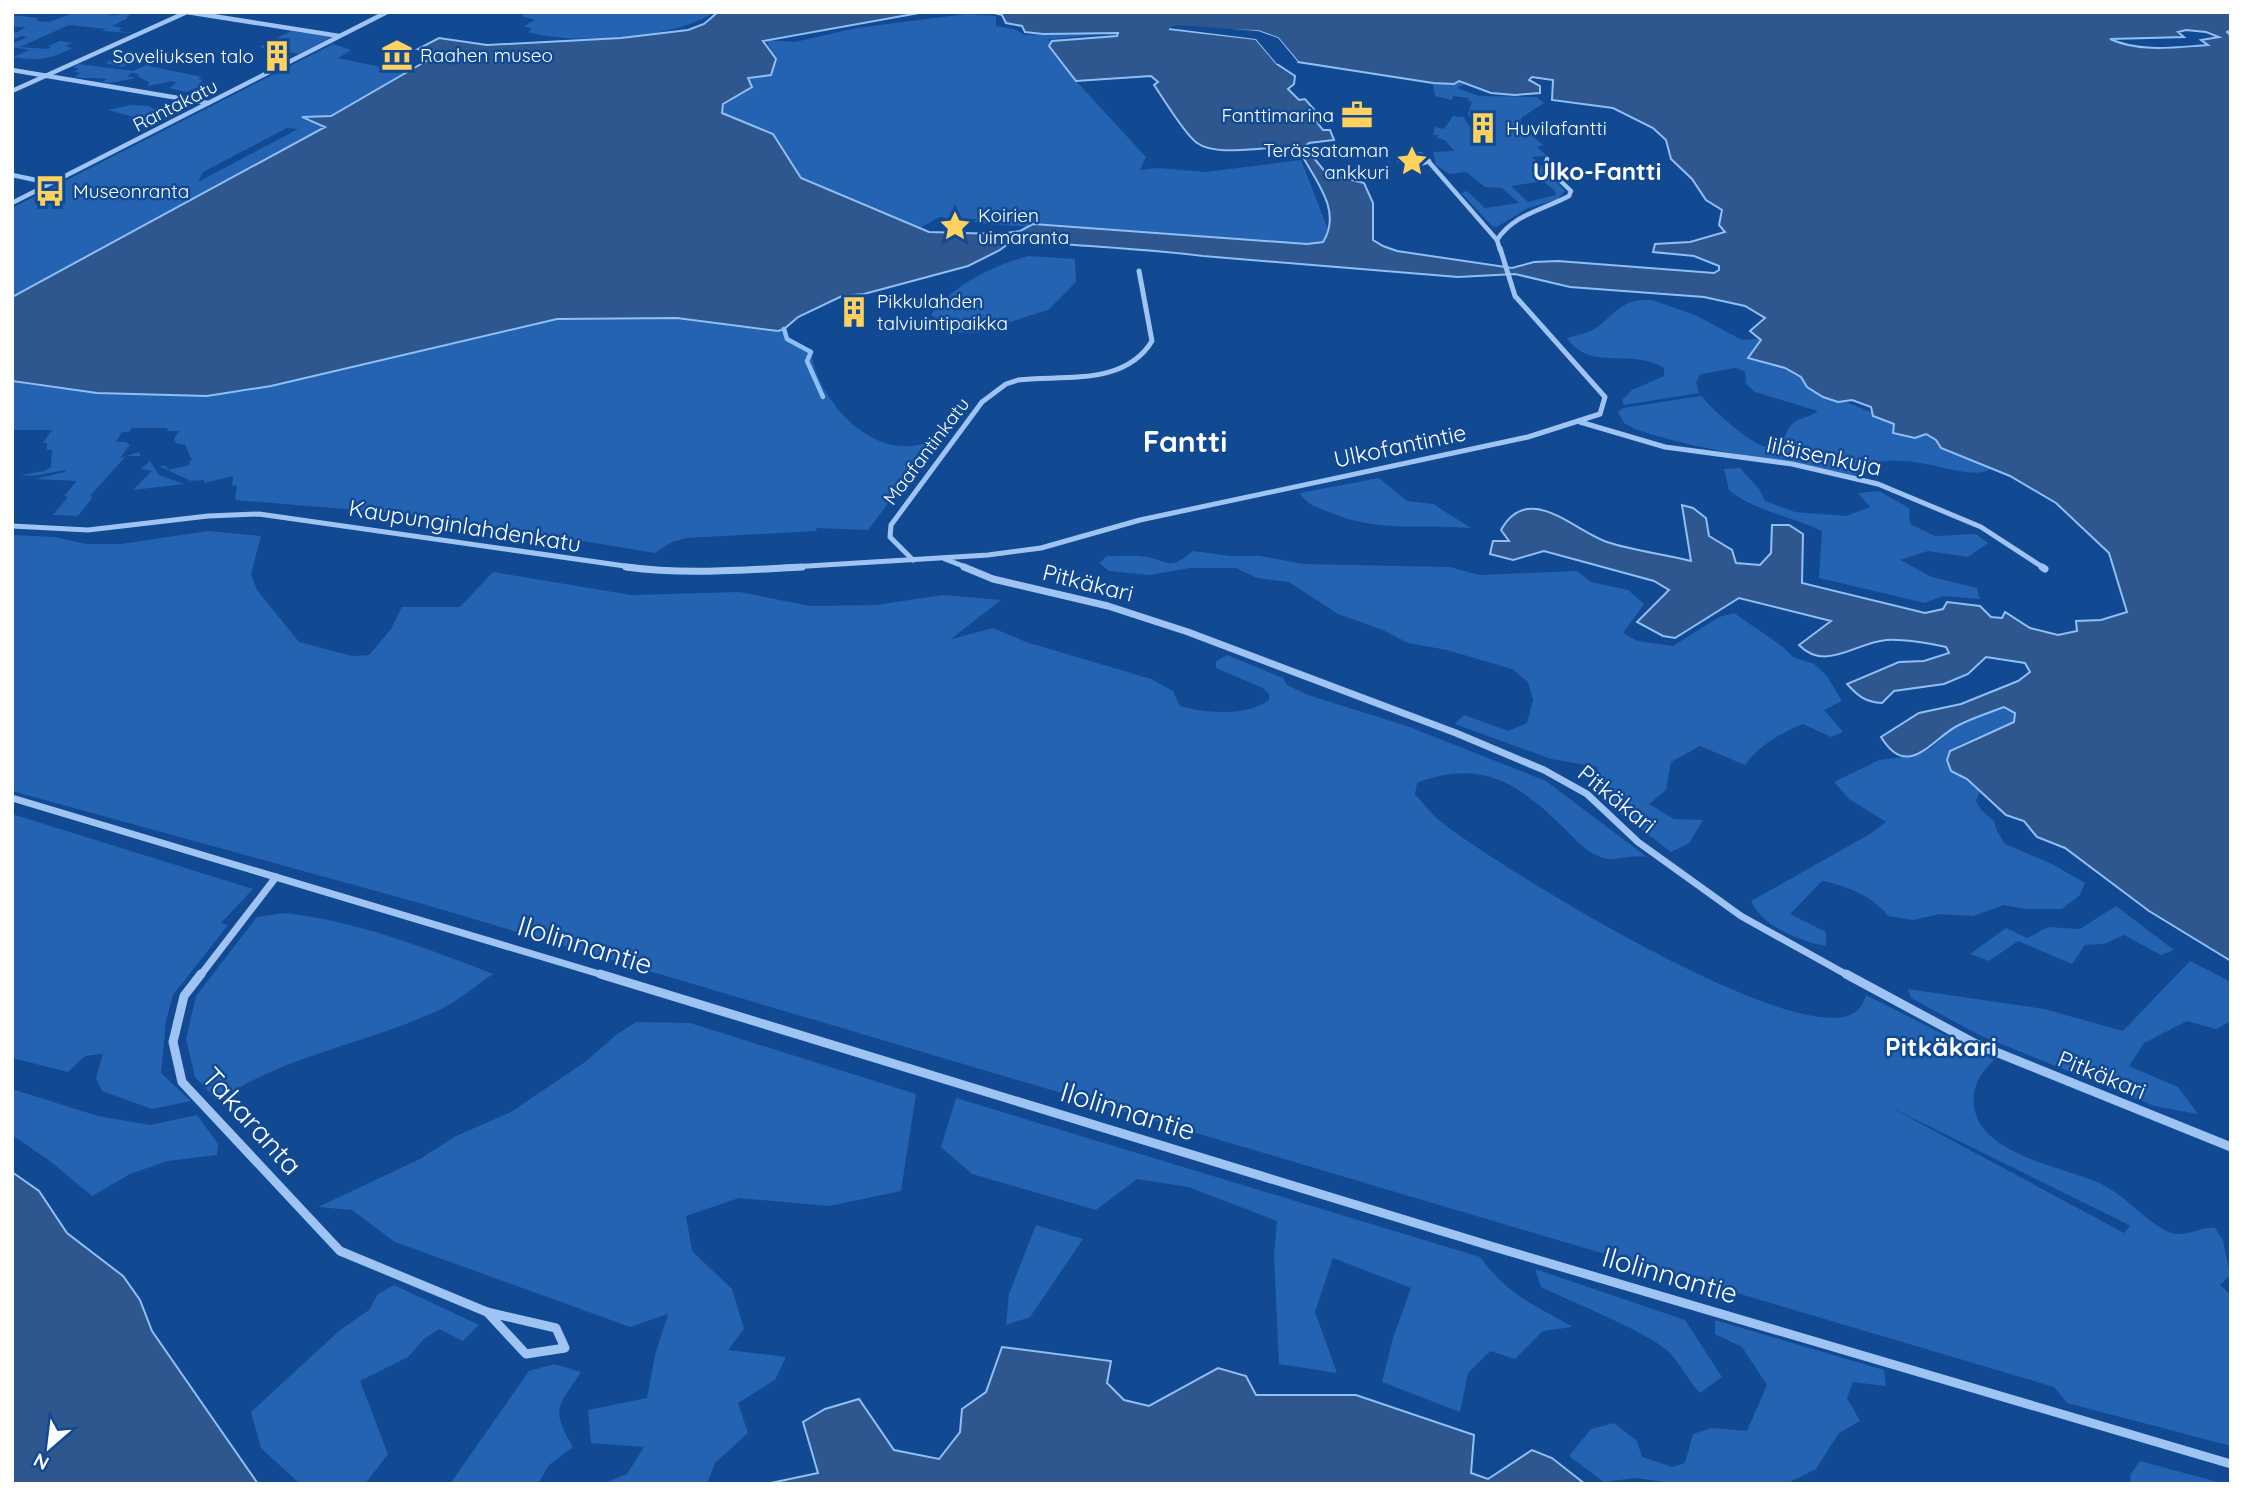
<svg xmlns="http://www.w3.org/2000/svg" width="2243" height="1496" font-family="Quicksand,sans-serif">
  <rect width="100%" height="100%" fill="#114993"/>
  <g fill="#2363b2" fill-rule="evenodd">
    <path d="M 76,12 L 111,12 L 113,14 L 108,16 L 128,13 L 130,15 L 126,17 L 128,18 L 112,26 L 122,28 L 119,31 L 132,33 L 102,31 L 106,29 L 69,25 L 20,47 L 48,49 L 51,47 L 48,46 L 60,41 L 74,43 L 65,46 L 73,48 C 51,58 42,62 13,57 L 29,50 L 12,47 L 12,44 L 27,37 L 22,36 L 12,40 L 12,32 L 18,32 L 26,27 L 12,27 L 12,15 L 38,18 L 37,21 L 49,22 Z"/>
    <path d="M 526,12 L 714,12 C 678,39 571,45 528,32 L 532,29 L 524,26 L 535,20 L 522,16 Z"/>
    <path d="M 966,14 L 996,16 L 996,26 L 1014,29 L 1025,35 L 1111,33 L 1044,40 L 1052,41 L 1049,46 L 1076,81 L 1146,157 L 1140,170 L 1157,168 L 1206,172 L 1301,160 L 1329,232 L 1323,241 L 1307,244 L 988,224 L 940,217 L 920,228 L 801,178 L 773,134 L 722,113 L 722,104 L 752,87 L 747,78 L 776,59 L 766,40 L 795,42 L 856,28 Z"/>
    <path d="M 291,31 L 332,37 L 299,54 L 259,47 Z"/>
    <path d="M 333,44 L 351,50 L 338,58 L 408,73 L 331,116 L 302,119 L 325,127 L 12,297 L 12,208 ZM 287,128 L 298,129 L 198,182 L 203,172 Z"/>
    <path d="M 130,51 L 166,57 L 149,66 L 202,77 L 198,79 L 203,80 L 200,83 L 206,84 L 186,92 L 169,88 L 176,83 L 173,81 L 148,86 L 149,82 L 137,76 L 139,74 L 132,73 L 127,76 L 136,78 L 110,83 L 102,82 L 107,79 C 96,77 86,79 74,77 L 81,73 L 74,72 L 79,69 L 73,67 L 79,64 L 133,71 L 159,59 L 147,56 L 122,67 L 105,63 Z"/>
    <path d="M 1459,81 L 1467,83 L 1457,88 L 1479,96 L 1537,97 L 1544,103 L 1521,118 L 1520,126 L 1543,145 L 1537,147 L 1547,156 L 1532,157 L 1565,191 L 1557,200 L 1528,208 L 1497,227 L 1492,226 L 1461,193 L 1467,191 L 1485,208 L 1519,203 L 1502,188 L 1485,187 L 1466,172 L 1449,174 L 1436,165 L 1433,152 L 1454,151 L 1445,140 L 1433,137 L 1438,138 L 1438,135 L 1433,135 L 1435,127 L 1444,129 L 1453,116 L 1464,117 L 1468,125 L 1475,125 L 1475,130 L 1490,131 L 1491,122 L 1472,122 L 1468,114 L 1472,102 L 1468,101 L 1469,98 L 1453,96 L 1452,100 L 1435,96 L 1433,83 L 1454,84 ZM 1543,181 L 1555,191 L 1556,195 L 1528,202 L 1511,186 Z"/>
    <path d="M 131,105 L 148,106 L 159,111 L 144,120 L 108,110 Z"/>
    <path d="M 1028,256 L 1075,259 L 1076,282 L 1048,310 L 975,333 L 953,332 L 943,328 L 931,314 C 957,283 990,267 1028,256 Z"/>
    <path d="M 1642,300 L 1652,300 L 1695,315 L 1742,340 L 1766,338 L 1757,334 L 1757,330 C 1767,334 1775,338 1781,347 L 1779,352 L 1766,359 L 1766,364 L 1800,373 L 1811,385 L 1827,394 L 1958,448 L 1992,468 C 1967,487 1900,440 1857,472 L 1858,477 C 1784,459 1708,454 1635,429 L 1624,423 L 1618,412 L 1623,408 L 1701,396 C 1712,408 1760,457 1777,446 C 1785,441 1786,429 1793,423 C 1801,417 1811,417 1818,411 L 1755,392 L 1746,384 L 1745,371 L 1735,368 L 1701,374 L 1696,382 L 1699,393 L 1624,405 L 1622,400 L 1632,390 L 1664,376 L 1664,368 C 1634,348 1589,372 1567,338 C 1578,335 1589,333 1599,326 C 1615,313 1621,302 1642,300 Z"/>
    <path d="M 582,317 L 677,318 L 769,330 L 784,329 L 787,339 L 811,352 C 817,395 862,450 910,446 C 918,446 928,442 936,440 L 868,530 L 817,528 L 816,531 L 686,538 L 672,542 L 655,553 L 440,517 L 235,500 L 237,485 L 232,486 L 233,476 L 204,483 L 204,480 L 191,481 L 159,466 L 166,466 L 168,470 L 190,465 L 189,461 L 192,460 L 185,445 L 176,443 L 174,439 L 179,431 L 167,431 L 168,428 L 132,428 L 129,432 L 122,432 L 116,442 L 126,442 L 130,445 L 120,458 L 139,452 L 141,456 L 126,456 L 90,496 L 93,497 L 78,516 L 53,515 L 68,497 L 64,496 L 77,481 L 35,479 L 65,472 L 65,470 L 33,476 L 20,475 L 45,471 L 51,467 L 52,450 L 47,450 L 47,443 L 43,443 L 52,430 L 12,430 L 12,381 L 39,386 L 242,392 L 557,319 Z"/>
    <path d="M 150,461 L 159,475 L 184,484 L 133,490 L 152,471 L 141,469 Z"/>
    <path d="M 1740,468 L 1759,489 L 1765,501 L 1795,512 L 1846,516 L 1870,507 L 1858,493 L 1879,491 L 1909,508 L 1910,524 L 1935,536 L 1976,534 L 1988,543 L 1968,557 L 1928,551 L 1900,560 L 1932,577 L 1977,588 L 1980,599 L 1943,596 L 1925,603 L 1819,578 L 1822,531 C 1791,516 1756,512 1729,490 L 1724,469 Z"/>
    <path d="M 1379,478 L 1407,501 L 1433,504 L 1471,528 C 1416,524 1379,533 1326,511 C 1315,506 1306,504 1300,493 Z"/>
    <path d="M 208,531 L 261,536 L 251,574 L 257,590 L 299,642 L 352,656 L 369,655 L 391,629 L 402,607 L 460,607 L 493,572 L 631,595 L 740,592 L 810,606 L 876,605 L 943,595 L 1001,600 L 951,639 L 993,628 L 1026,642 L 1151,679 L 1173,691 L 1180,706 C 1205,713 1247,717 1269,700 L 1269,694 L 1263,688 L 1216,668 L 1216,661 L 1227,655 L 1283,678 L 1287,685 L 1308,695 L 1407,726 L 1546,781 L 1647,857 C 1630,854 1615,863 1600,857 C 1585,851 1573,837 1562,826 C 1517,782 1480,759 1417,783 L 1415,794 C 1423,803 1431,814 1440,821 C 1500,868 1782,1042 1850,1015 C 1860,1011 1863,1004 1866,995 L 1994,1060 C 1980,1073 1972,1086 1974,1106 C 1980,1155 2062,1166 2099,1183 C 2125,1194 2144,1221 2169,1232 C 2186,1239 2199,1226 2215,1228 L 2223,1240 L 2230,1275 L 2220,1285 L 2231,1295 L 2231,1446 L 2067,1403 L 2054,1387 L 423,904 L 12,791 L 12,535 L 54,537 L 87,544 L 121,544 ZM 1886,1105 L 2129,1225 L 2130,1226 L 2124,1233 Z"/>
    <path d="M 1193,551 L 1230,556 L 1260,556 L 1303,564 L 1450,567 L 1479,575 L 1577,571 L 1591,582 L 1628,590 L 1644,604 L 1623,633 L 1638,641 L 1673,646 L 1719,617 L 1734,613 L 1782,646 L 1793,657 L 1814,664 L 1827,676 L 1842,701 L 1824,710 L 1843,732 L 1831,737 L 1803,724 C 1781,733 1759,745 1745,765 L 1700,746 L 1671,762 L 1666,790 L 1649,804 L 1674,819 L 1703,820 L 1689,843 L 1671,852 L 1615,809 L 1600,793 L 1597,767 L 1551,759 L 1455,724 L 1464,715 L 1508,731 L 1527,723 L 1533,700 L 1528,682 L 1512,669 L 1447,650 L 1408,643 L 1383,630 L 1338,614 L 1289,582 L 1257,578 L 1236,568 L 1190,568 L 1149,575 L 1109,571 L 1099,563 L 1107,556 C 1120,556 1135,555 1147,557 C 1172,562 1168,571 1193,551 Z"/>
    <path d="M 2004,707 L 2015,713 L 2014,721 L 1959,745 L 1951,764 L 1951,771 L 1967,779 L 1980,792 L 1976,801 L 1981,810 L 1994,821 L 1997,831 L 2005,844 L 2052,864 L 2085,883 L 2080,895 L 2062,909 L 2025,909 L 2004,905 L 1973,916 L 1940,914 L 1913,920 L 1888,916 C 1873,896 1847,886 1822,881 L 1790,914 L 1826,932 L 1826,946 C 1799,941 1762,926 1751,901 L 1870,834 L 1886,822 L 1849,799 L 1834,782 L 1879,760 L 1918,755 L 1931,748 L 1956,726 Z"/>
    <path d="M 12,814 L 253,889 L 221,923 L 228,925 L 173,995 L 166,1021 L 161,1073 L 191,1101 L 152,1109 L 102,1091 L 96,1078 L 103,1054 L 85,1056 L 68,1072 L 12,1058 Z"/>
    <path d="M 2116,906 L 2174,950 L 2161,955 L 2124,935 L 2104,944 L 2085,945 L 2072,964 L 2018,941 L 1989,961 L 1970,954 L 2006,928 L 2027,938 L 2048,927 L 2080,929 Z"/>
    <path d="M 285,913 C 356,921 427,948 493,974 C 475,986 456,1003 435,1012 C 364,1044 283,1056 218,1101 L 195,1077 L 186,1039 L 196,996 L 257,917 Z"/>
    <path d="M 2190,961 L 2231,982 L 2231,1021 L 2216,1029 L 2187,1021 L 2144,1043 L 2129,1066 L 2178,1087 L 2198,1114 L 2154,1106 L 1979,1035 L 1911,998 L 1908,989 L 2044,1009 L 2123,1031 Z"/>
    <path d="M 636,1022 L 690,1023 L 916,1094 L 901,1191 L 829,1206 L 739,1198 L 686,1216 L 692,1251 L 732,1289 L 744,1329 L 728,1350 L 786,1357 L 775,1380 L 738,1403 L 748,1433 L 715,1463 L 707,1484 L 602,1484 L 627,1474 L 644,1447 L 591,1443 L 588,1410 L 647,1398 L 655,1355 L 668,1314 L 630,1327 L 395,1242 L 352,1210 L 318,1207 L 420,1159 L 456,1136 L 511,1112 L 585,1062 L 616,1035 Z"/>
    <path d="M 12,1089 L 98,1116 L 150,1125 L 197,1115 L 218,1144 L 217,1155 L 167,1161 L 130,1174 L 92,1196 L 50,1161 L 12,1135 Z"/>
    <path d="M 956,1098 L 1480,1257 C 1509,1296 1533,1304 1573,1327 L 1543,1331 L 1515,1359 L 1490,1351 L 1468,1373 L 1460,1412 L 1382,1382 L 1393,1338 L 1411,1288 L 1333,1258 L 1315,1312 L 1337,1373 L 1279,1364 L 1274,1255 L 1277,1221 L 1188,1187 L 1137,1179 L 1096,1210 L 972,1174 L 941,1147 Z"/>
    <path d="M 1036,1225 L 1083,1239 L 1030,1317 L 1006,1325 L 1009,1294 Z"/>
    <path d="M 1535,1269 L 1685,1320 L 1722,1377 L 1700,1393 C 1688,1381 1682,1366 1671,1354 C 1653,1334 1569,1301 1541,1287 Z"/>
    <path d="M 394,1285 L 479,1325 L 463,1341 L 439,1329 L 424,1339 L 408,1357 L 360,1381 L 388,1454 L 365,1484 L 300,1484 L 261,1448 L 251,1412 L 340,1330 L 369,1310 L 378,1294 Z"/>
    <path d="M 1715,1320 L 1884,1370 L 1886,1386 L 1853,1382 L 1847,1398 L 1860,1421 L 1839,1433 L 1816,1469 L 1786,1484 L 1679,1484 L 1635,1478 L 1604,1482 L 1569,1456 L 1591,1429 L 1614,1423 L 1637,1441 L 1642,1457 L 1672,1467 L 1685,1463 L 1693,1434 L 1712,1428 L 1747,1431 L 1767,1385 L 1742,1347 L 1715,1334 Z"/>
    <path d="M 554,1364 L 581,1372 C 558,1407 550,1408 573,1447 L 549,1465 L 538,1484 L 450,1484 L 529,1371 Z"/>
    <path d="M 2140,1461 L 2225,1484 L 2131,1484 L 2130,1475 Z"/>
  </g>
  <g fill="#2d578e" stroke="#90bff6" stroke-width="2" fill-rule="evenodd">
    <path d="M 718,12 L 955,12 L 919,13 L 763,41 L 776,59 L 771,75 L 748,78 L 752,87 L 723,104 L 722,113 L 773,134 L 801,178 L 929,232 L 1000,234 L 1020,231 L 1033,224 L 1307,244 L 1323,242 C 1342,212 1317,183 1303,157 L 1313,157 L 1327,174 L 1364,183 L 1373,203 L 1373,240 L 1383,246 L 1397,251 L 1512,268 L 1534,262 L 1558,261 L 1714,273 L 1719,270 L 1719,266 L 1694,256 L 1653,252 L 1655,244 L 1690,242 L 1725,232 L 1719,225 L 1722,210 L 1706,200 L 1692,179 L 1671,159 L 1666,140 L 1653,128 L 1613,108 L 1552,100 L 1553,80 L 1532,77 L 1529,80 L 1540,86 L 1540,93 L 1515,95 L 1491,93 L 1459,81 L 1454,84 L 1433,83 L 1298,62 L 1278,38 L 1258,31 L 1169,29 L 1256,39 L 1277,64 L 1295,76 L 1294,84 L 1288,89 L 1299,100 L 1305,99 L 1318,114 L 1312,116 L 1323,130 L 1330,130 L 1334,140 L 1309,143 L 1301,149 C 1272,143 1220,159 1197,143 C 1185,135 1163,98 1154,85 L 1158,82 L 1151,76 L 1076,81 L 1049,46 L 1052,41 L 1117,36 L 1118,33 L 1043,34 L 1025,32 L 1022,26 L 1006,23 L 1002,15 L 990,12 L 2231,12 L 2231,30 L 2227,32 L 2231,36 L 2231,961 L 2149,911 L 2065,848 L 2037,837 L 2024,821 L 2006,815 L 1967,779 L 1951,771 L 1947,760 L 1950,751 L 2014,722 L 2015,713 L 2004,707 C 1989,713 1972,718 1957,726 C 1932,739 1908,781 1881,737 L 1919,713 L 1961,704 L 2018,681 L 2030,672 L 2025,663 L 1986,657 L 1968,674 L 1944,684 L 1894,691 L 1882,703 C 1865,702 1858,696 1847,684 L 1899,662 L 1924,661 L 1949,653 L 1946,647 C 1927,643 1906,639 1886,640 C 1855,643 1825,672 1799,645 L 1831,621 L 1739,598 L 1675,638 L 1663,636 L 1637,622 L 1669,590 L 1654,581 L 1544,551 L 1513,560 L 1490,554 L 1493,541 L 1509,541 L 1501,530 C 1528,481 1573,530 1607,542 C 1634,551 1664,554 1691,561 L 1682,505 L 1693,508 L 1706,518 L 1709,536 L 1732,550 L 1736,563 L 1760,565 L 1771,553 L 1772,525 L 1789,525 L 1803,534 L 1802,583 L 1925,613 L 1943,609 L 1947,602 L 1980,606 L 1991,617 L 2002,618 L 2005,612 L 2030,628 L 2058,635 L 2077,631 L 2076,621 L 2101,620 L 2127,612 L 2109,553 L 2056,503 L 2010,476 L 1941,448 L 1936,440 L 1926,434 L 1915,438 L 1893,433 L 1894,424 L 1873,416 L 1871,407 L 1852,400 L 1838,402 L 1823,397 L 1807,387 L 1801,377 L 1785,368 L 1748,358 L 1761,340 L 1750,331 L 1765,318 L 1745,306 L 1704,297 L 1570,287 L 1515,274 L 1458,277 L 1203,256 C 1149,249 1093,247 1038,242 L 1032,238 L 1017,237 L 1000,250 L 968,266 L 864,294 L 842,296 L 798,317 L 784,329 L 778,331 L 677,318 L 557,319 L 271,386 L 207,396 L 97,393 L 12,381 L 12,297 L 325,127 L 302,117 L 331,116 L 440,53 L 418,49 L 439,38 L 487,45 L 621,38 L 688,30 L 704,24 ZM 2186,30 L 2206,32 L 2219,37 L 2201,40 L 2208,45 C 2177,47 2141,53 2110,39 L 2184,37 L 2178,32 Z"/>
    <path d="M 12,1172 L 39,1191 L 67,1233 L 123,1276 L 140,1300 L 152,1331 L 258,1484 L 12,1484 Z"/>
    <path d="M 1002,1347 L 1111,1361 L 1107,1383 L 1124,1400 L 1149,1406 L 1218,1368 L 1246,1376 L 1256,1395 L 1356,1395 L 1474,1435 L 1471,1473 L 1488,1479 L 1532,1450 L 1552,1458 L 1585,1484 L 766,1484 L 818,1473 L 803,1422 L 825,1409 L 859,1399 L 894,1450 L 939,1459 L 960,1432 L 962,1409 L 986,1392 Z"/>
  </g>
  <path fill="#114993" d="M 1177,25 L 1258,31 L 1278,38 L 1298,62 L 1294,62 L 1276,41 L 1258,35 L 1219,32 L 1258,36 L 1282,63 L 1277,64 L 1256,39 L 1168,28 Z"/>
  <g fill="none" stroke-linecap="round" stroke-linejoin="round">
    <path stroke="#90bff6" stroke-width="4.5" d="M 784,329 L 787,339 L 811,352 L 807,361 L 823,397"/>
    <path fill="#2d578e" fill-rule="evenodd" d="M 1048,234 L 1052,235 L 1052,241 L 1003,242 L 997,238 L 1003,234 Z"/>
    <g stroke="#9fc4f3" stroke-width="4.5">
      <path d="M 187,12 L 339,36"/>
      <path d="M 12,70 L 208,103"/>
      <path d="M 12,91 L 187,12"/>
      <path d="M 1408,154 L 1422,155 L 1429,161 L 1414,166 L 1399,160 Z"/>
      <path d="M 1429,162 L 1497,240 L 1500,250"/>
      <path d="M 12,175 L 50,183"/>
      <path d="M 12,203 L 387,12"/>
      <path d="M 1497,240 C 1514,214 1543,210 1569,196 L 1571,191 L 1545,166 L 1547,159"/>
    </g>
    <g stroke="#9fc4f3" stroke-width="5">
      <path d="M 1580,422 L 1665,447 L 1792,464 L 1878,484 L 1981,527 L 2044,568"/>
      <path d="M 12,526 L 88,530 L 208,516 L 259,514 L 639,568"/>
      <path d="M 945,559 L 968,568"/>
      <path d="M 913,560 L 890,537 L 891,525 L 982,402 L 1006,384 L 1018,380 C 1064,375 1125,386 1152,341 L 1139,271"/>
      <path d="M 775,568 L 988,555 L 1041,548 L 1140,520 L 1528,437 L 1600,414 L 1605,397 L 1515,296 L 1500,248"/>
    </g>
    <g stroke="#9fc4f3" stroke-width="7">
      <path d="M 626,567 C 685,575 744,570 802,567"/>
      <path d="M 964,567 L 993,579 L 1108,606 L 1188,632 L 1456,733 L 1544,770 L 1587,794 L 1638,842 L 1741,916 L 1849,976"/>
      <path d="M 2042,567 L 2045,569"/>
      <path d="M 12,798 L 606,976"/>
      <path d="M 200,976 L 276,877"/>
    </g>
    <g stroke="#9fc4f3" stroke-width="9">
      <path d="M 201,974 L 184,996 L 173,1042 L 182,1082 L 340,1251 L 487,1312"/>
      <path d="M 600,974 L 1494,1247 L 2231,1464"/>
      <path d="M 1846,974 L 1976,1044 L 2231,1147"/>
      <path d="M 487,1312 L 556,1328 L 565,1348 L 526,1354 Z"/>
    </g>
  </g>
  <defs>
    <symbol id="museum-bare" viewBox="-9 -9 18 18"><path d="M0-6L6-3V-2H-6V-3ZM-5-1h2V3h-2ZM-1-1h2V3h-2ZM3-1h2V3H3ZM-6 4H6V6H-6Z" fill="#ffd260" stroke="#114993" stroke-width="2.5" paint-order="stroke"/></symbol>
    <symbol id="building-bare" viewBox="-9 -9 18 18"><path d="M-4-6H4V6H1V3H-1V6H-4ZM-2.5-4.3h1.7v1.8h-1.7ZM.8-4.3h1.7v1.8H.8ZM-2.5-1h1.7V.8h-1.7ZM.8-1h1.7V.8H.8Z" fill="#ffd260" stroke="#114993" stroke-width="2.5" paint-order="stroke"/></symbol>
    <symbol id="office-bare" viewBox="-9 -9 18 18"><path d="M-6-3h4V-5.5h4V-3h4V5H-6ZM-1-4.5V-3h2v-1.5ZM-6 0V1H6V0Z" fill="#ffd260" stroke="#114993" stroke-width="2.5" paint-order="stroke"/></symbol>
    <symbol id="sight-bare" viewBox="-9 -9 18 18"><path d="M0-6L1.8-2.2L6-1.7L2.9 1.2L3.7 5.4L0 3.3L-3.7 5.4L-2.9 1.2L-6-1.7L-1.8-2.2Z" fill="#ffd260" stroke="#114993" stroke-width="2.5" paint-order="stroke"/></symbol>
    <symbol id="bus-bare" viewBox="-9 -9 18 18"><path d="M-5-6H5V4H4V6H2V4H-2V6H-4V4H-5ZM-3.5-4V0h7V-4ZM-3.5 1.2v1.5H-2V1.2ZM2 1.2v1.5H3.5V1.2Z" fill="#ffd260" stroke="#114993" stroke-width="2.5" paint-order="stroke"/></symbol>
  </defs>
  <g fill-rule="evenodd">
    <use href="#museum-bare" x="375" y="33" width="44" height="44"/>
    <use href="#building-bare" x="255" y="34" width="44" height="44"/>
    <use href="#office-bare" x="1335" y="93" width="44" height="44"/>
    <use href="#building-bare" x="1461" y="106" width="44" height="44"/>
    <use href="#sight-bare" x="1390" y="139" width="44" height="44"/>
    <use href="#bus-bare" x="28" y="169" width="44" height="44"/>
    <use href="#sight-bare" x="933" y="204" width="44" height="44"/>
    <use href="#building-bare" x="832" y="290" width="44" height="44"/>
  </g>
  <g text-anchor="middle" stroke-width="5" stroke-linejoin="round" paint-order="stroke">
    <g font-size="19" fill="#fff" stroke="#114993" text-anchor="start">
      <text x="420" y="62">Raahen museo</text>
      <text x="254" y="63" text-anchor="end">Soveliuksen talo</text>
      <text x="1334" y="122" text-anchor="end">Fanttimarina</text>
      <text x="1506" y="135">Huvilafantti</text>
      <text x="1389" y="157" text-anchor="end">Terässataman<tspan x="1389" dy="22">ankkuri</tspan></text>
      <text x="73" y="198">Museonranta</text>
      <text x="978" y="222">Koirien<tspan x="978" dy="22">uimaranta</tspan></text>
      <text x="877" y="308">Pikkulahden<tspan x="877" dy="22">talviuintipaikka</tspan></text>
    </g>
    <g font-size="19" fill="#fff" stroke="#114993">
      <text transform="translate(175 105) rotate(-27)" y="7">Rantakatu</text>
      <text transform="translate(926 451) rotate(-53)" y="7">Maafantinkatu</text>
    </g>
    <g font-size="23" fill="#fff" stroke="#114993">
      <text transform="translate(1400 446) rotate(-12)" y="8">Ulkofantintie</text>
      <text transform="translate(1824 456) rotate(12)" y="8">Iiläisenkuja</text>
      <text transform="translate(465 526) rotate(9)" y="8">Kaupunginlahdenkatu</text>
      <text transform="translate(1088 583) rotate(14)" y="8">Pitkäkari</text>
      <text transform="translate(1617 799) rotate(39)" y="8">Pitkäkari</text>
      <text transform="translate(2102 1075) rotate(22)" y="8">Pitkäkari</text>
    </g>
    <g font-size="24" font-weight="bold" fill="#fff" stroke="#114993">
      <text x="1597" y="180">Ulko-Fantti</text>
    </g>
    <g font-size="26" font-weight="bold" fill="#fff" stroke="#114993">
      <text x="1941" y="1056">Pitkäkari</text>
    </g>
    <g font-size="28" fill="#fff" stroke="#114993">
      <text transform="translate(585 945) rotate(17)" y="10">Ilolinnantie</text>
      <text transform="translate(1128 1111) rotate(17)" y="10">Ilolinnantie</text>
      <text transform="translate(252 1121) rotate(48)" y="10">Takaranta</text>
      <text transform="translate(1670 1275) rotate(16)" y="10">Ilolinnantie</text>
    </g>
    <g font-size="30" font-weight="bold" fill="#fff" stroke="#114993">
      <text x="1185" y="452">Fantti</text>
    </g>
  </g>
  <rect width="2243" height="1496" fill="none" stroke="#ffffff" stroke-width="28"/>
  <g transform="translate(49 1447) rotate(208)" stroke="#114993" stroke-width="5" paint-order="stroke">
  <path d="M0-5L12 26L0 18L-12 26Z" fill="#ffffff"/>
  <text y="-10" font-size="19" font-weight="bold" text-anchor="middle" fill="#ffffff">N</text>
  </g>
</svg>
